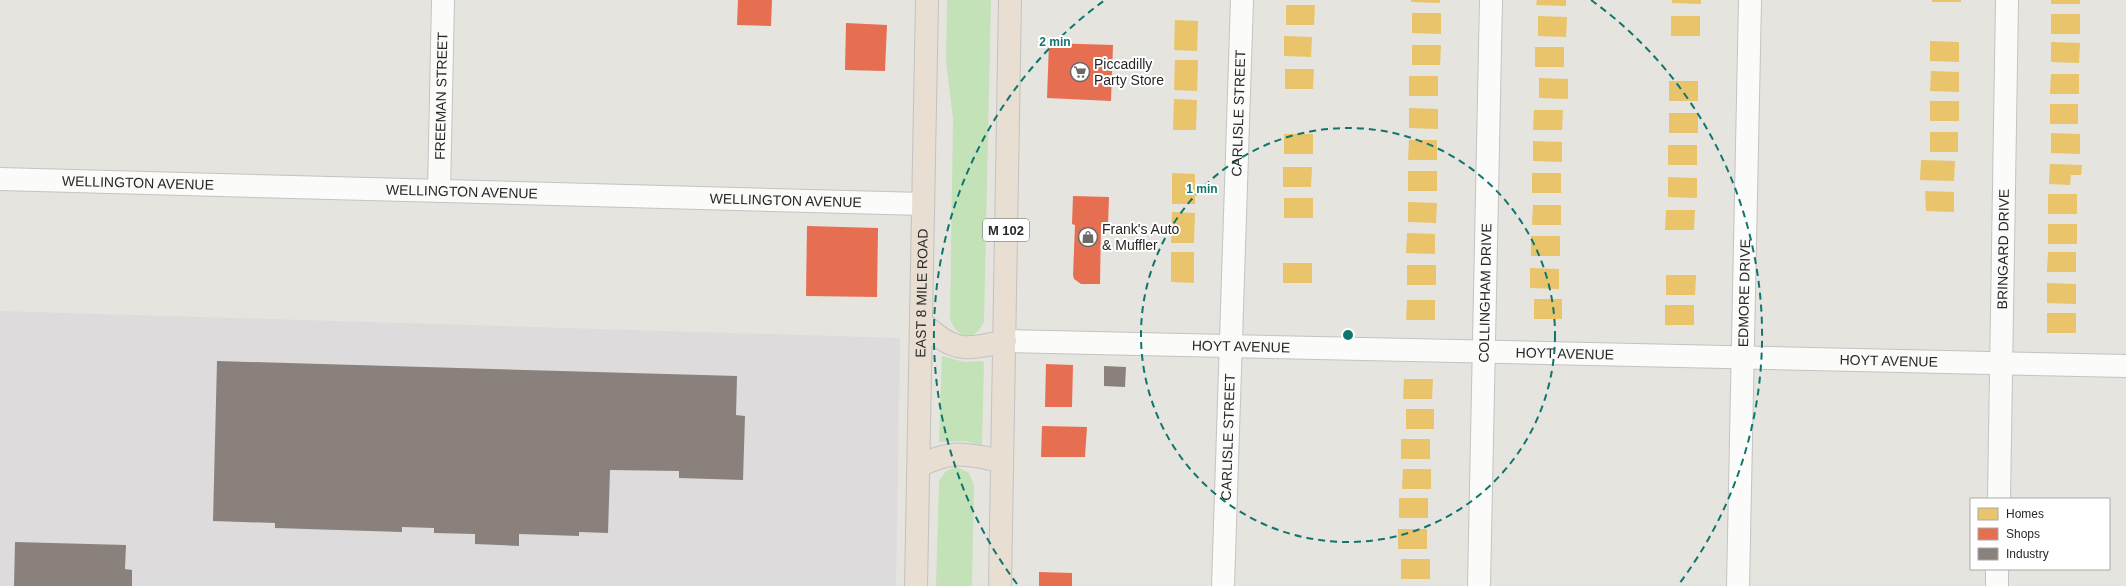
<svg xmlns="http://www.w3.org/2000/svg" width="2126" height="586" font-family="Helvetica,sans-serif">
  <rect width="100%" height="100%" fill="#e6e4de"/>
  <path fill="#dedbdd" d="M 0,311 L 900,338 L 896,586 L 0,586 Z"/>
  <g fill="#c4e2b7">
    <path d="M 947,0 L 991,0 L 984,322 C 974,343 957,339 950,319 L 953,119 L 946,61 Z"/>
    <path d="M 942,356 L 964,362 L 981,361 L 984,362 L 982,446 L 966,441 L 939,442 Z"/>
    <path d="M 953,468 L 959,468 L 969,473 L 974,486 L 972,586 L 936,586 L 939,481 L 946,471 Z"/>
  </g>
  <g fill="#e9c46a">
    <path d="M 1411,0 L 1440,0 L 1440,3 L 1411,2 Z"/>
    <path d="M 1537,0 L 1566,0 L 1566,6 L 1536,5 Z"/>
    <path d="M 1672,0 L 1701,0 L 1701,4 L 1672,3 Z"/>
    <rect x="1932" y="0" width="29" height="2"/>
    <rect x="2051" y="0" width="29" height="4"/>
    <path d="M 1286,5 L 1315,5 L 1314,25 L 1286,25 Z"/>
    <path d="M 1412,13 L 1441,13 L 1441,34 L 1412,33 Z"/>
    <rect x="2051" y="14" width="29" height="20"/>
    <path d="M 1538,16 L 1567,17 L 1566,37 L 1538,36 Z"/>
    <rect x="1671" y="16" width="29" height="20"/>
    <path d="M 1175,20 L 1198,21 L 1197,51 L 1174,50 Z"/>
    <path d="M 1284,36 L 1312,37 L 1311,57 L 1284,56 Z"/>
    <path d="M 1930,41 L 1959,42 L 1959,62 L 1930,61 Z"/>
    <path d="M 2051,42 L 2080,43 L 2079,63 L 2051,62 Z"/>
    <path d="M 1412,45 L 1441,45 L 1440,65 L 1412,65 Z"/>
    <rect x="1535" y="47" width="29" height="20"/>
    <path d="M 1175,60 L 1198,60 L 1197,91 L 1174,90 Z"/>
    <path d="M 1285,69 L 1314,69 L 1313,89 L 1285,89 Z"/>
    <path d="M 1931,71 L 1959,72 L 1959,92 L 1930,91 Z"/>
    <path d="M 2051,74 L 2079,74 L 2079,94 L 2050,94 Z"/>
    <rect x="1409" y="76" width="29" height="20"/>
    <path d="M 1539,78 L 1568,79 L 1568,99 L 1539,98 Z"/>
    <rect x="1669" y="81" width="29" height="20"/>
    <path d="M 1174,99 L 1197,100 L 1196,130 L 1173,130 Z"/>
    <rect x="1930" y="101" width="29" height="20"/>
    <rect x="2050" y="104" width="28" height="20"/>
    <path d="M 1409,108 L 1438,109 L 1438,129 L 1409,128 Z"/>
    <path d="M 1534,110 L 1563,110 L 1562,130 L 1533,130 Z"/>
    <rect x="1669" y="113" width="29" height="20"/>
    <rect x="1930" y="132" width="28" height="20"/>
    <path d="M 2051,133 L 2080,134 L 2080,154 L 2051,153 Z"/>
    <rect x="1284" y="134" width="29" height="20"/>
    <path d="M 1409,140 L 1437,140 L 1437,160 L 1408,160 Z"/>
    <path d="M 1533,141 L 1562,142 L 1562,162 L 1533,161 Z"/>
    <rect x="1668" y="145" width="29" height="20"/>
    <path d="M 1921,160 L 1955,161 L 1954,181 L 1920,180 Z"/>
    <path d="M 2050,164 L 2082,165 L 2081,175 L 2071,175 L 2070,185 L 2049,184 Z"/>
    <path d="M 1283,167 L 1312,167 L 1311,187 L 1283,187 Z"/>
    <rect x="1408" y="171" width="29" height="20"/>
    <path d="M 1172,173 L 1195,174 L 1195,204 L 1172,204 Z"/>
    <rect x="1532" y="173" width="29" height="20"/>
    <path d="M 1668,177 L 1697,178 L 1697,198 L 1668,197 Z"/>
    <path d="M 1925,191 L 1954,192 L 1954,212 L 1926,211 Z"/>
    <rect x="2048" y="194" width="29" height="20"/>
    <rect x="1284" y="198" width="29" height="20"/>
    <path d="M 1408,202 L 1437,203 L 1436,223 L 1408,222 Z"/>
    <path d="M 1533,205 L 1561,205 L 1561,225 L 1532,225 Z"/>
    <path d="M 1666,210 L 1695,210 L 1694,230 L 1665,230 Z"/>
    <path d="M 1172,212 L 1195,213 L 1194,243 L 1171,243 Z"/>
    <rect x="2048" y="224" width="29" height="20"/>
    <path d="M 1407,233 L 1435,234 L 1435,254 L 1406,253 Z"/>
    <rect x="1531" y="236" width="29" height="20"/>
    <path d="M 1171,252 L 1194,252 L 1194,283 L 1171,282 Z"/>
    <path d="M 2048,252 L 2076,252 L 2076,272 L 2047,272 Z"/>
    <rect x="1283" y="263" width="29" height="20"/>
    <rect x="1407" y="265" width="29" height="20"/>
    <path d="M 1530,268 L 1559,269 L 1559,289 L 1530,288 Z"/>
    <path d="M 1666,275 L 1696,275 L 1695,295 L 1666,295 Z"/>
    <path d="M 2047,283 L 2076,284 L 2076,304 L 2047,303 Z"/>
    <rect x="1534" y="299" width="28" height="20"/>
    <path d="M 1407,300 L 1435,300 L 1435,320 L 1406,320 Z"/>
    <rect x="1665" y="305" width="29" height="20"/>
    <rect x="2047" y="313" width="29" height="20"/>
    <path d="M 1404,379 L 1433,379 L 1432,399 L 1403,399 Z"/>
    <rect x="1406" y="409" width="28" height="20"/>
    <rect x="1401" y="439" width="29" height="20"/>
    <path d="M 1403,469 L 1431,469 L 1431,489 L 1402,489 Z"/>
    <rect x="1399" y="498" width="29" height="20"/>
    <rect x="1398" y="529" width="29" height="20"/>
    <rect x="1401" y="559" width="29" height="20"/>
  </g>
  <g fill="#e76f51">
    <path d="M 738,0 L 772,0 L 771,26 L 737,25 Z"/>
    <path d="M 846,23 L 887,25 L 885,71 L 845,70 Z"/>
    <path d="M 1049,43 L 1113,45 L 1111,101 L 1047,98 Z"/>
    <path d="M 1073,196 L 1109,197 L 1108,225 L 1101,225 L 1100,284 L 1081,284 L 1074,279 L 1073,275 L 1075,225 L 1072,224 Z"/>
    <path d="M 807,226 L 878,228 L 877,297 L 806,296 Z"/>
    <path d="M 1046,364 L 1073,365 L 1072,407 L 1045,407 Z"/>
    <path d="M 1042,426 L 1087,427 L 1085,457 L 1041,457 Z"/>
    <path d="M 1039,572 L 1072,573 L 1072,586 L 1039,586 Z"/>
  </g>
  <g fill="#8a817c">
    <path d="M 217,361 L 737,376 L 736,415 L 745,416 L 743,480 L 679,478 L 679,471 L 610,470 L 608,533 L 579,532 L 579,536 L 519,534 L 519,546 L 475,544 L 475,534 L 434,533 L 434,528 L 402,527 L 402,532 L 275,528 L 275,523 L 213,521 Z"/>
    <path d="M 1104,366 L 1126,367 L 1125,387 L 1104,386 Z"/>
    <path d="M 15,542 L 126,545 L 125,569 L 132,570 L 132,586 L 14,586 Z"/>
  </g>
  <g fill="none" stroke-linecap="round" stroke-linejoin="round">
    <defs>
      <g id="minor">
        <path id="s1" d="M 0,179 L 923,204"/>
        <path id="s2" d="M 439,191 L 443,0"/>
        <path id="s3" d="M 1005,341 L 2126,366"/>
        <path id="s4" d="M 1999,499 L 2007,0"/>
        <path id="s5" d="M 1223,586 L 1242,0"/>
        <path id="s6" d="M 1479,586 L 1491,0"/>
        <path id="s7" d="M 1738,586 L 1750,0"/>
        <path d="M 1997,586 L 1997,569"/>
      </g>
      <g id="highway">
        <path d="M 921,322 C 954,352 963,351 1005,341"/>
        <path d="M 919,466 C 954,449 965,454 1002,461"/>
        <path id="s8" d="M 916,586 L 927,0"/>
        <path d="M 1000,586 L 1010,0"/>
      </g>
    </defs>
    <use href="#minor" stroke="#c4c3c3" stroke-width="24"/>
    <use href="#highway" stroke="#c3c2c0" stroke-width="24"/>
    <use href="#minor" stroke="#fbfbfa" stroke-width="22"/>
    <use href="#highway" stroke="#e8ded2" stroke-width="22"/>
  </g>
  <g fill="none" stroke="#0f766e" stroke-width="2" stroke-dasharray="7 5">
    <circle cx="1348" cy="335" r="207"/>
    <path d="M1017 584A414 414 0 0 1 1105 0M1591 0A414 414 0 0 1 1679 584"/>
  </g>
  <defs>
    <symbol id="supermarket-ring" viewBox="-11 -11 22 22"><circle r="9.5" fill="#fff" stroke="#6a6a68" stroke-width="1.5"/><path d="M-6-5.5h2.5l.6 2H6L4.5 2H-2.5L-4.4-4H-6ZM-1.5 3.2a1.3 1.3 0 1 0 .1 0ZM3 3.2a1.3 1.3 0 1 0 .1 0Z" fill="#6a6a68"/></symbol>
    <symbol id="shop-ring" viewBox="-11 -11 22 22"><circle r="9.5" fill="#fff" stroke="#6a6a68" stroke-width="1.5"/><path d="M-5-2.5h2.3a2.7 3.5 0 0 1 5.4 0H5L5.5 6h-11ZM-1.5-2.5h3a1.5 2.3 0 0 0-3 0Z" fill="#6a6a68"/></symbol>
  </defs>
  <g fill-rule="evenodd">
    <use href="#supermarket-ring" x="1069" y="61" width="22" height="22"/>
    <use href="#shop-ring" x="1077" y="226" width="22" height="22"/>
  </g>
  <g text-anchor="middle" stroke-width="4" stroke-linejoin="round" paint-order="stroke">
    <rect fill="#fff" stroke="#686868" stroke-width="1" x="983" y="219" width="46" height="22" rx="3"/>
    <g font-size="13" font-weight="bold" fill="#282828">
      <text x="1006" y="235">M 102</text>
    </g>
    <g font-size="14" fill="#282828" stroke="#fff" text-anchor="start">
      <text x="1094" y="69">Piccadilly<tspan x="1094" dy="16">Party Store</tspan></text>
      <text x="1102" y="234">Frank's Auto<tspan x="1102" dy="16">&amp; Muffler</tspan></text>
    </g>
    <g font-size="14" fill="#282828" stroke="#fff">
      <text dy="5" stroke="none"><textPath href="#s2" startOffset="95">FREEMAN STREET</textPath></text>
      <text dy="5" stroke="none"><textPath href="#s5" startOffset="473">CARLISLE STREET</textPath></text>
      <text dy="5" stroke="none"><textPath href="#s1" startOffset="138">WELLINGTON AVENUE</textPath></text>
      <text dy="5" stroke="none"><textPath href="#s1" startOffset="462">WELLINGTON AVENUE</textPath></text>
      <text dy="5" stroke="none"><textPath href="#s1" startOffset="786">WELLINGTON AVENUE</textPath></text>
      <text dy="5" stroke="none"><textPath href="#s4" startOffset="250">BRINGARD DRIVE</textPath></text>
      <text dy="5" stroke="none"><textPath href="#s8" startOffset="293">EAST 8 MILE ROAD</textPath></text>
      <text dy="5" stroke="none"><textPath href="#s6" startOffset="293">COLLINGHAM DRIVE</textPath></text>
      <text dy="5" stroke="none"><textPath href="#s7" startOffset="293">EDMORE DRIVE</textPath></text>
      <text dy="5" stroke="none"><textPath href="#s3" startOffset="236">HOYT AVENUE</textPath></text>
      <text dy="5" stroke="none"><textPath href="#s3" startOffset="560">HOYT AVENUE</textPath></text>
      <text dy="5" stroke="none"><textPath href="#s3" startOffset="884">HOYT AVENUE</textPath></text>
      <text dy="5" stroke="none"><textPath href="#s5" startOffset="149">CARLISLE STREET</textPath></text>
    </g>
  </g>
  <circle cx="1348" cy="335" r="6" fill="#0f766e" stroke="#fff" stroke-width="2"/>
  <g font-size="12" text-anchor="middle" font-weight="bold" fill="#0f766e" stroke="#fff" stroke-width="4" stroke-linejoin="round" paint-order="stroke">
    <text x="1055" y="46">2 min</text>
    <text x="1202" y="193">1 min</text>
  </g>
  <rect x="1970" y="498" width="140" height="72" fill="#ffffff" stroke="#a9a9a9"/>
  <rect x="1978" y="508" width="20" height="12" fill="#e9c46a" stroke="#a9a9a9"/>
  <text x="2006" y="518" font-size="12" fill="#282828">Homes</text>
  <rect x="1978" y="528" width="20" height="12" fill="#e76f51" stroke="#a9a9a9"/>
  <text x="2006" y="538" font-size="12" fill="#282828">Shops</text>
  <rect x="1978" y="548" width="20" height="12" fill="#8a817c" stroke="#a9a9a9"/>
  <text x="2006" y="558" font-size="12" fill="#282828">Industry</text>
</svg>
